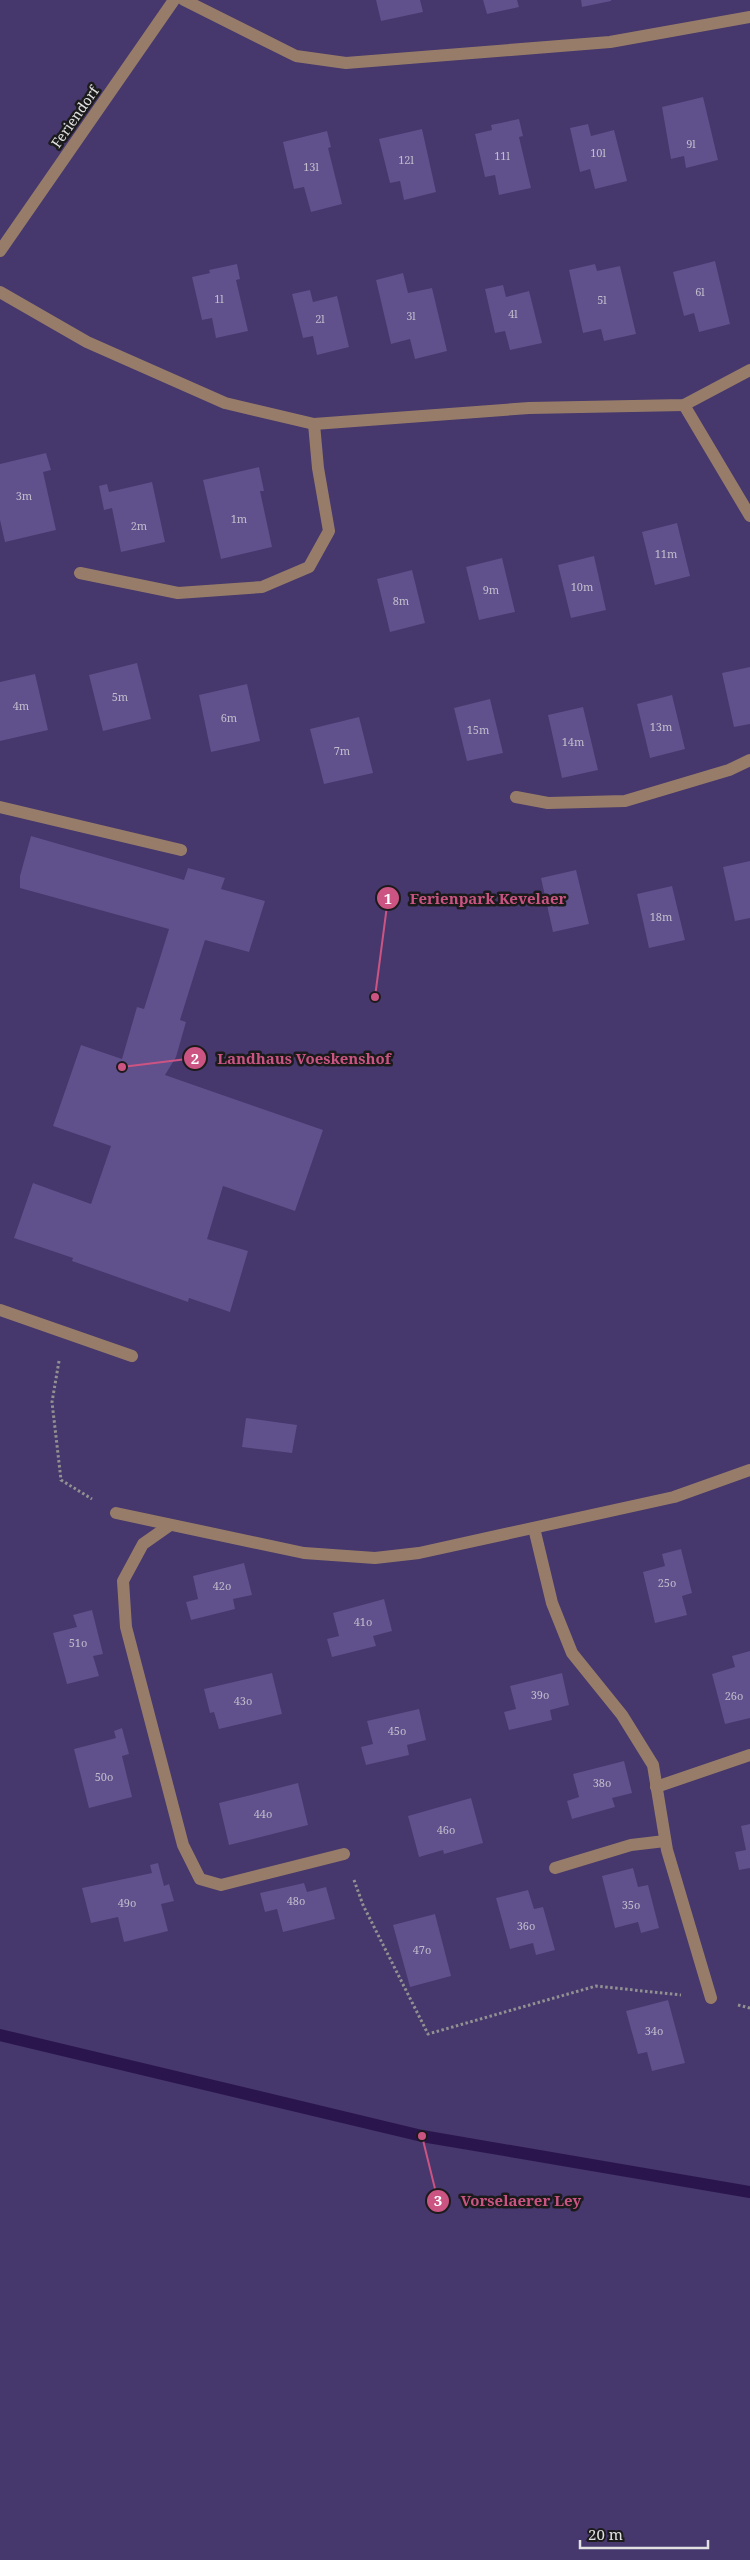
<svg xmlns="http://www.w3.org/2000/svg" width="750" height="2560" font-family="'Noto Serif',serif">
  <rect width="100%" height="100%" fill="#343436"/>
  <rect fill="#46376c" x="0" y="0" width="750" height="2560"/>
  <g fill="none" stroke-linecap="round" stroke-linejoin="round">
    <path stroke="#2a164d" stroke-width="12" d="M 0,2035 L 422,2136 L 750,2192"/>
  </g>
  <g fill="#60508c">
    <path d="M 376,0 L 420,0 L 423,12 L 381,21 Z"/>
    <path d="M 483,0 L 517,0 L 519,7 L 487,14 Z"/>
    <path d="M 581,0 L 611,0 L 611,1 L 582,7 Z"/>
    <path d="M 703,97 L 718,160 L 686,168 L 684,156 L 671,159 L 662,107 Z"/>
    <path d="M 519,119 L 523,136 L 519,137 L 531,188 L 499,195 L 495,175 L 485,177 L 475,134 L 492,130 L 491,125 Z"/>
    <path d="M 588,124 L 591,136 L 614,130 L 627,181 L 595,189 L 590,169 L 580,172 L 570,128 Z"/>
    <path d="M 422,129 L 436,192 L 404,200 L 400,181 L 390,183 L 379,139 Z"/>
    <path d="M 327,131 L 331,147 L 328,148 L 342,204 L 311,212 L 304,187 L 294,189 L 283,142 Z"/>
    <path d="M 715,261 L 730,324 L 699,332 L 694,313 L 684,316 L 673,272 Z"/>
    <path d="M 237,264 L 240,279 L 236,280 L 248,331 L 216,338 L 212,318 L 202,320 L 192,277 L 210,273 L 209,270 Z"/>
    <path d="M 595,264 L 597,271 L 620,266 L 636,334 L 604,341 L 601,329 L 583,333 L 569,270 Z"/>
    <path d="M 403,273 L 408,293 L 432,288 L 447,351 L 415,359 L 410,339 L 391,344 L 376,280 Z"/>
    <path d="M 503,285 L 506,297 L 529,291 L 542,343 L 510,350 L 505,331 L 495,333 L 485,289 Z"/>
    <path d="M 310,290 L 313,302 L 337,296 L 349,347 L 317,355 L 313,336 L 303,338 L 292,294 Z"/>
    <path d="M 46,453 L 51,470 L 43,472 L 56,530 L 5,542 L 0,520 L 0,464 Z"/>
    <path d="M 259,467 L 264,491 L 260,491 L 272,547 L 221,559 L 203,480 Z"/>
    <path d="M 152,482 L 165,542 L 121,552 L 112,508 L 104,510 L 99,486 L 107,484 L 109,492 Z"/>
    <path d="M 677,523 L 690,576 L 655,585 L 642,532 Z"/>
    <path d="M 594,556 L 606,610 L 571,618 L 558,565 Z"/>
    <path d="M 502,558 L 515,612 L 479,620 L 466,567 Z"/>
    <path d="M 412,570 L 425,623 L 390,632 L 377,579 Z"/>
    <path d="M 137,663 L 151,719 L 103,731 L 89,675 Z"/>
    <path d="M 750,667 L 750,724 L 734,727 L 722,673 Z"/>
    <path d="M 35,674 L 48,730 L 0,741 L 0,682 Z"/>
    <path d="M 247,684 L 260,741 L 211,752 L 199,695 Z"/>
    <path d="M 672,695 L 685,749 L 650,758 L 637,704 Z"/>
    <path d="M 490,699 L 503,753 L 467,761 L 454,708 Z"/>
    <path d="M 583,707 L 598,770 L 562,778 L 548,715 Z"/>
    <path d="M 359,717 L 373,773 L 324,784 L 310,729 Z"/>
    <path d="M 31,836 L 184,880 L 188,868 L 225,878 L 221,889 L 265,901 L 249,952 L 205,940 L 180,1020 L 186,1022 L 176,1057 L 165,1075 L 323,1130 L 295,1211 L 223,1186 L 207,1239 L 248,1251 L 230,1312 L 189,1298 L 188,1302 L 72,1261 L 73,1258 L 14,1238 L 33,1183 L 91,1204 L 111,1146 L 53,1126 L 81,1045 L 122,1059 L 137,1007 L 144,1009 L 169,929 L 20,888 L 20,876 Z"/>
    <path d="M 750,861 L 750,918 L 735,921 L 723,867 Z"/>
    <path d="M 576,870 L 589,924 L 553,932 L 541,878 Z"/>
    <path d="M 672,886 L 685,940 L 649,948 L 637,894 Z"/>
    <path d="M 246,1418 L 297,1425 L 292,1453 L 242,1447 Z"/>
    <path d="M 681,1549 L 692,1593 L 682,1596 L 687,1615 L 655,1623 L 643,1572 L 665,1566 L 662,1554 Z"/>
    <path d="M 244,1563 L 252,1595 L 233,1599 L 235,1609 L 191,1620 L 186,1602 L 198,1599 L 193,1576 Z"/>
    <path d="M 384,1599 L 392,1631 L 373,1636 L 376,1646 L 332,1657 L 327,1639 L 339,1636 L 333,1613 Z"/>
    <path d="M 92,1610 L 103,1654 L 93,1656 L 99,1676 L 67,1684 L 53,1633 L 77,1627 L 73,1615 Z"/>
    <path d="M 750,1651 L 750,1718 L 725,1724 L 712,1674 L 735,1667 L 732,1656 Z"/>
    <path d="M 272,1673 L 282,1714 L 219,1729 L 214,1712 L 210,1713 L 204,1689 Z"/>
    <path d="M 562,1673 L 569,1705 L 550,1710 L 552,1720 L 509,1730 L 504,1712 L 516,1709 L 510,1686 Z"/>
    <path d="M 419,1709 L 426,1740 L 407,1745 L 409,1755 L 366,1765 L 361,1747 L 373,1744 L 367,1721 Z"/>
    <path d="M 122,1728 L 129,1754 L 122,1756 L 132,1797 L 89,1808 L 74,1749 L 116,1738 L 114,1731 Z"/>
    <path d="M 624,1761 L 632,1793 L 612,1798 L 615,1807 L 572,1819 L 567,1801 L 579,1797 L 573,1774 Z"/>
    <path d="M 298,1783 L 308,1825 L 229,1845 L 219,1803 Z"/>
    <path d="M 471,1798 L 483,1843 L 444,1854 L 443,1850 L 419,1857 L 408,1816 Z"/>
    <path d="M 750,1824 L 750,1868 L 739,1870 L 735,1852 L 746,1850 L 741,1826 Z"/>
    <path d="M 158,1863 L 164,1886 L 169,1884 L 174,1901 L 161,1904 L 168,1931 L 124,1942 L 118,1917 L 91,1923 L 82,1888 L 152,1873 L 150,1865 Z"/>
    <path d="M 633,1868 L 638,1887 L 648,1885 L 659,1928 L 641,1933 L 638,1922 L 615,1928 L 602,1876 Z"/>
    <path d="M 304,1883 L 307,1892 L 326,1887 L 335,1919 L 283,1932 L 277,1909 L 265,1912 L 260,1893 Z"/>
    <path d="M 528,1890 L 534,1909 L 543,1907 L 555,1950 L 536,1955 L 533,1943 L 510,1949 L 496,1898 Z"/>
    <path d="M 435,1914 L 451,1976 L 410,1987 L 393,1925 Z"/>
    <path d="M 668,2000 L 685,2063 L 652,2071 L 647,2052 L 638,2054 L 626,2011 Z"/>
  </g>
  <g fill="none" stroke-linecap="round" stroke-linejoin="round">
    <g stroke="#919192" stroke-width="3" stroke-dasharray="2.5 2.5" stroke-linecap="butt">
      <path d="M 59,1361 L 52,1402 L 61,1480 L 92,1499"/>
      <path d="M 354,1880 L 363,1905 L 428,2034 L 596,1986 L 681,1995"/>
      <path d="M 738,2005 L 750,2008"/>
    </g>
    <g stroke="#977d69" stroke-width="12">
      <path d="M 184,0 L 296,56 L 346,63 L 610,42 L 750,17"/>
      <path d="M 0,251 L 174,0"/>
      <path d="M 0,292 L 87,342 L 225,403 L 314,424 L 529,408 L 684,405 L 750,370"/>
      <path d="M 684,405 L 750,516"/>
      <path d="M 80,573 L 178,593 L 262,587 L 309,567 L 329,531 L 318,468 L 314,424"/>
      <path d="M 516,797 L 548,803 L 625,801 L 729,770 L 750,760"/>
      <path d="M 0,807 L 181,850"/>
      <path d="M 0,1310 L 132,1356"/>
      <path d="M 116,1513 L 304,1553 L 375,1558 L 419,1553 L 674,1497 L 750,1470"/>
      <path d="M 170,1525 L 143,1544 L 123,1581 L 126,1627 L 183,1845 L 200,1879 L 221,1885 L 344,1854"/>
      <path d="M 534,1528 L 552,1603 L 572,1653 L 622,1715 L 653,1765 L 667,1850 L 711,1998"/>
      <path d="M 656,1787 L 750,1755"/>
      <path d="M 555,1868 L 631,1845 L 665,1841"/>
    </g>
  </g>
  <g text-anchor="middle" stroke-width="5" stroke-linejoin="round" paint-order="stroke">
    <g font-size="11" fill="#c0bccc">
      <text x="691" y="148">9l</text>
      <text x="598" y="157">10l</text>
      <text x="502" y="160">11l</text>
      <text x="406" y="164">12l</text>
      <text x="311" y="171">13l</text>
      <text x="700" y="296">6l</text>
      <text x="219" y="303">1l</text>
      <text x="602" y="304">5l</text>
      <text x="513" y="318">4l</text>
      <text x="411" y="320">3l</text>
      <text x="320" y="323">2l</text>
      <text x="24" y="500">3m</text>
      <text x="239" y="523">1m</text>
      <text x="139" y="530">2m</text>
      <text x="666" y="558">11m</text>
      <text x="582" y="591">10m</text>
      <text x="491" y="594">9m</text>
      <text x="401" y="605">8m</text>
      <text x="120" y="701">5m</text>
      <text x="21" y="710">4m</text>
      <text x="229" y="722">6m</text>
      <text x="661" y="731">13m</text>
      <text x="478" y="734">15m</text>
      <text x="573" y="746">14m</text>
      <text x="342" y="755">7m</text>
      <text x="661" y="921">18m</text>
      <text x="667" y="1587">25o</text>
      <text x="222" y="1590">42o</text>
      <text x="363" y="1626">41o</text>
      <text x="78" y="1647">51o</text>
      <text x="540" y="1699">39o</text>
      <text x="734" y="1700">26o</text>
      <text x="243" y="1705">43o</text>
      <text x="397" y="1735">45o</text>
      <text x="104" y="1781">50o</text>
      <text x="602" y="1787">38o</text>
      <text x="263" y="1818">44o</text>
      <text x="446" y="1834">46o</text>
      <text x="296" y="1905">48o</text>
      <text x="127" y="1907">49o</text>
      <text x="631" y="1909">35o</text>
      <text x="526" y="1930">36o</text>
      <text x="422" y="1954">47o</text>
      <text x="654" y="2035">34o</text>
    </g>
    <g font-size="14" fill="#e0e0e1" stroke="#1c1b1c">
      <text transform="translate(75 117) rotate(-55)" y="5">Feriendorf</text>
    </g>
  </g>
  <path fill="none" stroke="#cb5483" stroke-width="2" d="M375 997L388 898M122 1067L195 1058M422 2136L438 2201"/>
  <g fill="#cb5483" stroke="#1c1b1c" stroke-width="2">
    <circle cx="375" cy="997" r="5"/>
    <circle cx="122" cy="1067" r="5"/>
    <circle cx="422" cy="2136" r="5"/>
    <circle cx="388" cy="898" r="12"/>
    <circle cx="195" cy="1058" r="12"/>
    <circle cx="438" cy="2201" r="12"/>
  </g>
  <g font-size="15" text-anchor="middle" font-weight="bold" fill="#fff">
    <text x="388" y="904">1</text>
    <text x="195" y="1064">2</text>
    <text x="438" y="2206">3</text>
  </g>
  <g font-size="15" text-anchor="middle" font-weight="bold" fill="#cb5483" stroke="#1c1b1c" stroke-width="5" stroke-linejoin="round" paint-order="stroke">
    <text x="488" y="904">Ferienpark Kevelaer</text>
    <text x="304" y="1064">Landhaus Voeskenshof</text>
    <text x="521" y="2206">Vorselaerer Ley</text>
  </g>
  <path d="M580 2540v8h128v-8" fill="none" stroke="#e0e0e1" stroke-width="2.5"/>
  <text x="588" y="2540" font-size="15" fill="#e0e0e1" stroke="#1c1b1c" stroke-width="4" paint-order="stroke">20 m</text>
</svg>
